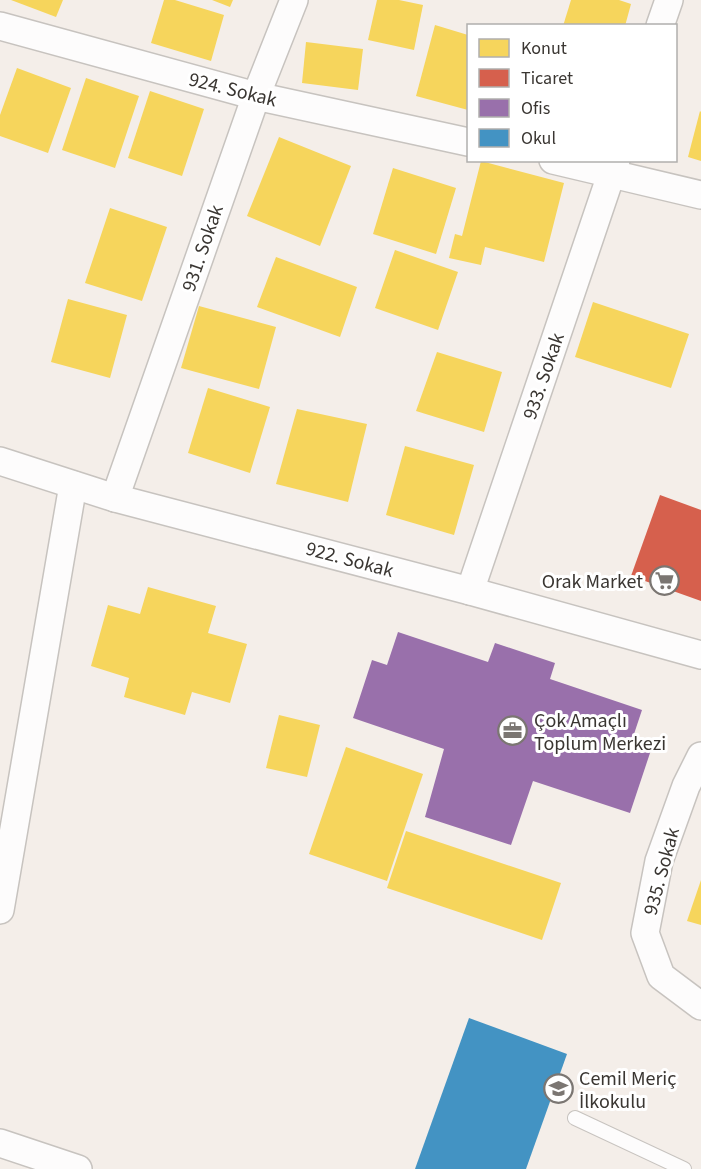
<svg xmlns="http://www.w3.org/2000/svg" width="701" height="1169" font-family="'Source Sans 3',sans-serif">
  <rect width="100%" height="100%" fill="#f4eee9"/>
  <g fill="#f6d55c">
    <path d="M 11,0 L 63,0 L 56,17 Z"/>
    <path d="M 164,0 L 175,0 L 224,15 L 211,61 L 151,43 Z"/>
    <path d="M 212,0 L 233,0 L 230,7 Z"/>
    <path d="M 377,0 L 399,0 L 423,5 L 414,50 L 368,40 Z"/>
    <path d="M 571,0 L 619,0 L 631,4 L 625,26 L 563,26 Z"/>
    <path d="M 435,25 L 468,35 L 468,110 L 416,96 Z"/>
    <path d="M 306,42 L 363,49 L 358,90 L 302,83 Z"/>
    <path d="M 17,68 L 71,88 L 48,153 L 0,136 L 0,115 Z"/>
    <path d="M 86,78 L 139,96 L 115,168 L 62,150 Z"/>
    <path d="M 150,91 L 204,109 L 182,176 L 128,158 Z"/>
    <path d="M 700,111 L 701,112 L 701,161 L 688,157 Z"/>
    <path d="M 279,137 L 351,166 L 320,246 L 247,216 Z"/>
    <path d="M 481,161 L 564,183 L 544,262 L 485,247 L 481,265 L 449,258 L 455,234 L 462,236 Z"/>
    <path d="M 393,168 L 456,188 L 436,254 L 373,234 Z"/>
    <path d="M 110,208 L 167,227 L 142,301 L 85,283 Z"/>
    <path d="M 395,250 L 458,272 L 438,330 L 375,308 Z"/>
    <path d="M 276,257 L 357,287 L 340,337 L 257,307 Z"/>
    <path d="M 68,299 L 127,315 L 110,378 L 51,362 Z"/>
    <path d="M 593,302 L 689,334 L 671,388 L 575,357 Z"/>
    <path d="M 199,306 L 276,327 L 259,389 L 181,368 Z"/>
    <path d="M 437,352 L 502,372 L 484,432 L 416,411 Z"/>
    <path d="M 208,388 L 270,407 L 250,473 L 188,453 Z"/>
    <path d="M 297,409 L 367,424 L 348,502 L 276,484 Z"/>
    <path d="M 405,446 L 474,465 L 454,535 L 386,515 Z"/>
    <path d="M 148,587 L 216,606 L 208,633 L 247,644 L 230,703 L 192,692 L 185,715 L 124,697 L 129,678 L 91,666 L 108,605 L 140,614 Z"/>
    <path d="M 279,715 L 320,725 L 307,777 L 266,768 Z"/>
    <path d="M 346,747 L 423,774 L 387,881 L 309,854 Z"/>
    <path d="M 406,831 L 561,883 L 542,940 L 387,888 Z"/>
    <path d="M 701,880 L 701,925 L 687,921 Z"/>
  </g>
  <path fill="#d6604d" d="M 660,495 L 701,510 L 701,601 L 631,576 Z"/>
  <path fill="#9970ab" d="M 398,632 L 488,662 L 495,643 L 555,663 L 550,679 L 642,710 L 631,743 L 651,750 L 630,813 L 533,781 L 511,845 L 425,817 L 444,749 L 353,718 L 372,660 L 387,665 Z"/>
  <path fill="#4393c3" d="M 469,1018 L 567,1054 L 526,1169 L 415,1169 Z"/>
  <g fill="none" stroke-linecap="round" stroke-linejoin="round">
    <defs>
      <path id="service" d="M 575,1118 L 684,1169"/>
      <g id="minor">
        <path d="M 0,26 L 256,96 L 468,142"/>
        <path d="M 660,26 L 669,0"/>
        <path d="M 553,160 L 701,195"/>
        <path d="M 0,461 L 115,498 L 470,591 L 701,655"/>
        <path d="M 115,498 L 256,96 L 294,0"/>
        <path d="M 470,591 L 616,160"/>
        <path d="M 701,756 L 686,786 L 659,861 L 645,933 L 661,976 L 701,1006"/>
        <path d="M 0,910 L 73,485"/>
        <path d="M 0,1143 L 78,1169"/>
      </g>
    </defs>
    <use href="#service" stroke="#c7c3bf" stroke-width="16"/>
    <use href="#minor" stroke="#c7c3bf" stroke-width="30"/>
    <use href="#service" stroke="#fdfcfc" stroke-width="14"/>
    <use href="#minor" stroke="#fdfcfc" stroke-width="27"/>
  </g>
  <defs>
    <symbol id="supermarket-ring" viewBox="-11 -11 22 22"><circle r="9.5" fill="#fff" stroke="#7b7672" stroke-width="1.5"/><path d="M-6-5.5h2.5l.6 2H6L4.5 2H-2.5L-4.4-4H-6ZM-1.5 3.2a1.3 1.3 0 1 0 .1 0ZM3 3.2a1.3 1.3 0 1 0 .1 0Z" fill="#7b7672"/></symbol>
    <symbol id="office-ring" viewBox="-11 -11 22 22"><circle r="9.5" fill="#fff" stroke="#7b7672" stroke-width="1.5"/><path d="M-6-3h4V-5.5h4V-3h4V5H-6ZM-1-4.5V-3h2v-1.5ZM-6 0V1H6V0Z" fill="#7b7672"/></symbol>
    <symbol id="school-ring" viewBox="-11 -11 22 22"><circle r="9.5" fill="#fff" stroke="#7b7672" stroke-width="1.5"/><path d="M0-5L7-2L0 1L-7-2ZM-4 1L0 2.5L4 1V4Q0 6-4 4Z" fill="#7b7672"/></symbol>
  </defs>
  <g fill-rule="evenodd">
    <use href="#supermarket-ring" x="648" y="564" width="33" height="33"/>
    <use href="#office-ring" x="496" y="714" width="33" height="33"/>
    <use href="#school-ring" x="542" y="1072" width="33" height="33"/>
  </g>
  <g text-anchor="middle" stroke-width="6" stroke-linejoin="round" paint-order="stroke">
    <g font-size="20" fill="#3a3632" stroke="#fff">
      <text transform="translate(233 89) rotate(14)" y="7">924. Sokak</text>
      <text transform="translate(202 248) rotate(-71)" y="7">931. Sokak</text>
      <text transform="translate(543 376) rotate(-71)" y="7">933. Sokak</text>
      <text transform="translate(350 559) rotate(15)" y="7">922. Sokak</text>
      <text transform="translate(661 871) rotate(-75)" y="7">935. Sokak</text>
    </g>
    <g font-size="20" fill="#3a3632" stroke="#fff" text-anchor="start">
      <text x="643" y="588" text-anchor="end">Orak Market</text>
      <text x="534" y="727">Çok Amaçlı<tspan x="534" dy="23">Toplum Merkezi</tspan></text>
      <text x="579" y="1085">Cemil Meriç<tspan x="579" dy="23">İlkokulu</tspan></text>
    </g>
  </g>
  <rect x="467" y="24" width="210" height="138" fill="#ffffff" stroke="#b0afad" stroke-width="1.5"/>
  <rect x="479" y="39" width="30" height="18" fill="#f6d55c" stroke="#b0afad" stroke-width="1.5"/>
  <text x="521" y="54" font-size="18" fill="#3a3632">Konut</text>
  <rect x="479" y="69" width="30" height="18" fill="#d6604d" stroke="#b0afad" stroke-width="1.5"/>
  <text x="521" y="84" font-size="18" fill="#3a3632">Ticaret</text>
  <rect x="479" y="99" width="30" height="18" fill="#9970ab" stroke="#b0afad" stroke-width="1.5"/>
  <text x="521" y="114" font-size="18" fill="#3a3632">Ofis</text>
  <rect x="479" y="129" width="30" height="18" fill="#4393c3" stroke="#b0afad" stroke-width="1.5"/>
  <text x="521" y="144" font-size="18" fill="#3a3632">Okul</text>
</svg>
